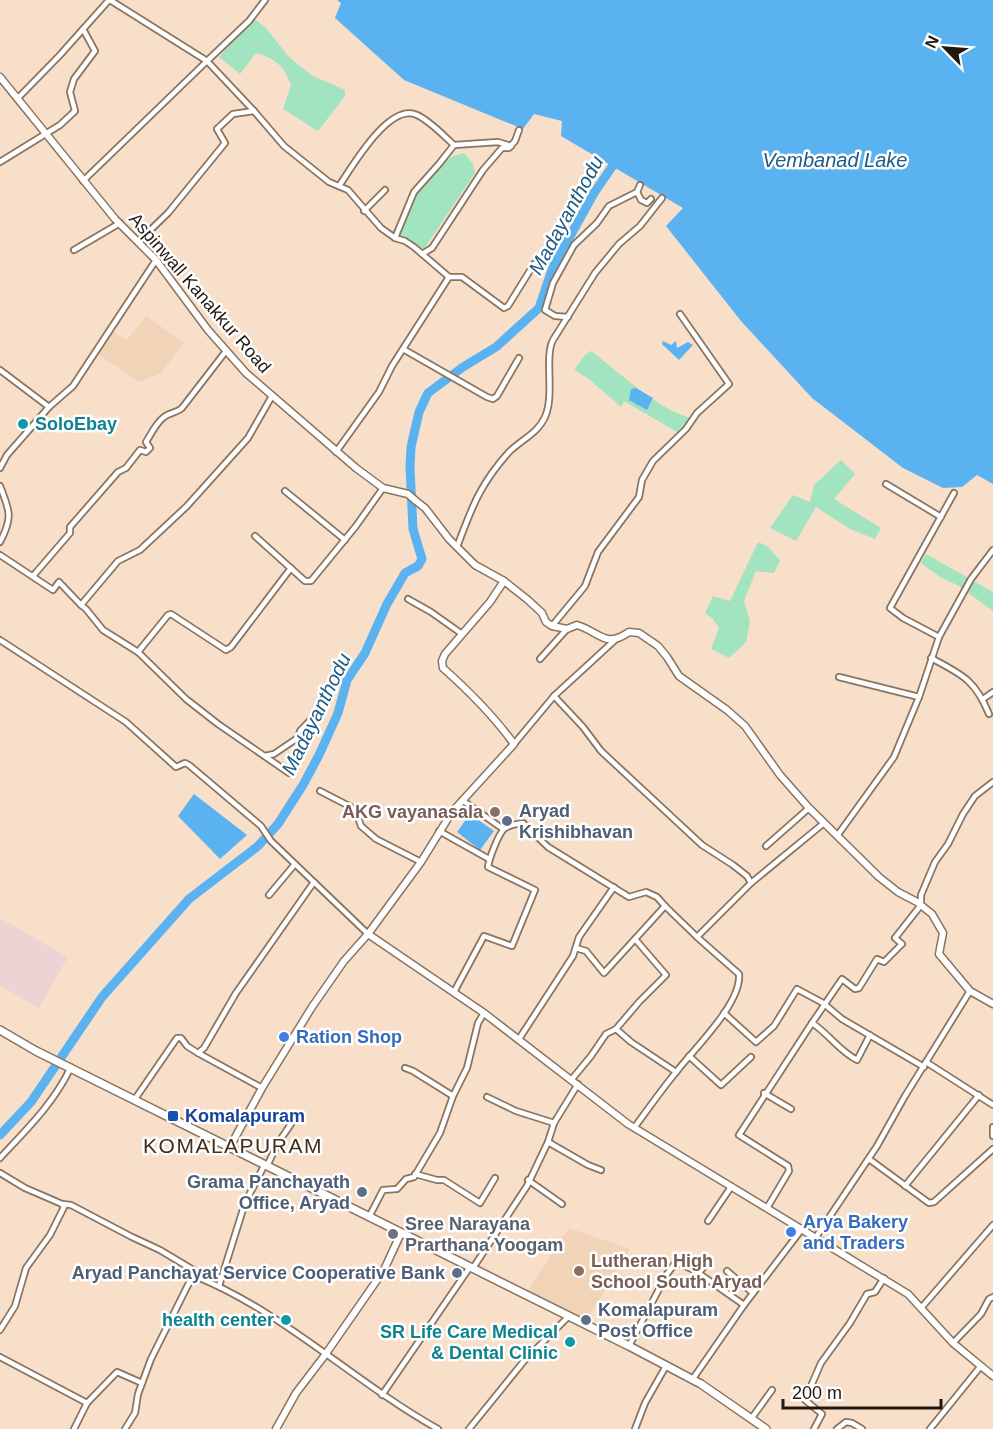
<svg xmlns="http://www.w3.org/2000/svg" width="993" height="1429" font-family="Arial,sans-serif">
  <rect width="100%" height="100%" fill="#f8dfc9"/>
  <path fill="#eed3d4" d="M 0,918 L 68,957 L 39,1008 L 0,986 Z"/>
  <g fill="#f1d3b8">
    <path d="M 146,316 L 184,343 L 161,373 L 139,382 L 98,354 L 113,332 L 127,340 Z"/>
    <path d="M 569,1228 L 630,1249 L 586,1322 L 527,1292 Z"/>
  </g>
  <g fill="#a2e3c0">
    <path d="M 252,17 L 266,28 L 289,57 L 311,75 L 345,90 L 345,96 L 318,131 L 283,109 L 291,85 C 284,66 276,59 256,53 L 240,74 L 219,57 Z"/>
    <path d="M 464,153 L 473,164 L 475,173 L 424,249 L 392,232 L 419,186 L 451,157 Z"/>
    <path d="M 591,351 C 619,372 656,408 690,418 L 677,432 L 624,401 L 621,407 L 589,379 L 574,370 L 585,355 Z"/>
    <path d="M 841,460 L 855,474 L 834,499 L 881,528 L 875,539 L 850,529 L 816,507 L 796,541 L 770,528 L 793,495 L 810,502 L 814,485 Z"/>
    <path d="M 758,542 L 767,546 L 780,560 L 774,573 L 756,571 L 744,601 L 750,621 L 746,642 L 729,658 L 711,649 L 719,628 L 713,619 L 705,613 L 713,596 L 730,601 Z"/>
    <path d="M 926,554 L 993,592 L 993,611 L 959,586 L 940,577 L 921,563 Z"/>
  </g>
  <g fill="#5bb2f1">
    <path d="M 337,0 L 993,0 L 993,484 L 977,475 L 962,487 L 943,488 L 903,468 L 812,398 L 741,321 L 666,226 L 683,208 L 561,136 L 562,121 L 534,114 L 523,129 L 404,80 L 335,18 L 341,3 Z"/>
    <path d="M 663,341 L 671,345 L 676,341 L 677,348 L 688,342 L 693,345 L 679,360 L 662,344 Z"/>
    <path d="M 636,388 L 653,398 L 647,410 L 629,400 L 631,389 Z"/>
    <path d="M 194,794 L 247,835 L 220,859 L 178,816 Z"/>
    <path d="M 470,814 L 494,831 L 480,850 L 457,832 Z"/>
  </g>
  <g fill="none" stroke-linecap="round" stroke-linejoin="round">
    <path stroke="#5bb2f1" stroke-width="9" d="M 0,1135 L 31,1102 L 102,997 L 189,899 L 258,846 L 278,824 L 303,785 L 319,755 L 338,713 L 347,680 L 365,653 L 387,604 L 405,573 L 418,566 L 422,559 L 413,529 L 410,467 L 411,447 L 419,412 L 428,393 L 463,367 L 496,347 L 539,308 L 553,267 L 594,193 L 618,158"/>
    <defs>
      <g id="street">
        <path d="M 110,0 L 207,61 L 249,21 L 265,0"/>
        <path d="M 18,98 L 60,55 L 109,0"/>
        <path d="M 0,162 L 60,125 L 75,111 L 70,92 L 74,79 L 95,51 L 83,29"/>
        <path d="M 83,181 L 207,61 L 254,111 L 284,146 L 329,182 L 348,190 L 381,228 L 395,238 L 405,241 L 414,247 L 449,277 L 392,366 L 379,392 L 336,452"/>
        <path d="M 339,186 C 352,167 389,102 417,115 C 430,121 443,135 454,145 L 498,142 L 511,146"/>
        <path d="M 637,192 L 641,200 L 647,203 L 651,199"/>
        <path d="M 364,211 L 385,190"/>
        <path d="M 395,238 L 414,192 L 439,164 L 454,145"/>
        <path d="M 138,242 L 168,213 L 225,143 L 217,129 L 233,114 L 254,111"/>
        <path d="M 74,250 L 120,223"/>
        <path d="M 422,254 L 432,248 L 483,170 L 502,148 L 509,148 L 515,141 L 519,130"/>
        <path d="M 449,277 L 462,277 L 504,308 L 508,306 L 534,264"/>
        <path d="M 568,317 L 555,316 L 545,310 L 553,283 L 574,245 L 597,223 L 609,206 L 637,192 L 640,185"/>
        <path d="M 403,349 L 487,397 L 493,399 L 497,396 L 519,358"/>
        <path d="M 0,370 L 49,407"/>
        <path d="M 272,396 L 248,438 L 187,506 L 140,550 L 118,561 L 81,605 L 86,609 L 103,630 L 138,652 L 186,699 L 218,724 L 289,773"/>
        <path d="M 0,468 L 7,455 L 49,407 L 73,386 L 156,260"/>
        <path d="M 886,484 L 941,517"/>
        <path d="M 0,486 C 10,511 13,518 0,542"/>
        <path d="M 285,491 L 345,540"/>
        <path d="M 255,536 L 305,581 L 311,581 L 356,526 L 383,488"/>
        <path d="M 457,547 C 472,507 480,484 509,452 C 521,440 538,433 545,417 C 555,395 544,357 553,340 L 595,273 L 619,244 L 640,226 L 662,198"/>
        <path d="M 0,555 L 53,590 L 59,582 L 81,605"/>
        <path d="M 33,576 L 70,533 L 70,527 L 118,472 L 126,468 L 140,450 L 146,452 L 150,448 L 146,442 C 151,434 156,423 164,417 C 170,412 177,413 182,408 L 226,351"/>
        <path d="M 408,599 L 431,612 L 462,634"/>
        <path d="M 552,626 L 585,586 L 598,552 L 639,497 L 642,480 L 653,461 L 686,429 L 697,413 L 729,384 L 680,314"/>
        <path d="M 939,637 L 971,579 L 993,550"/>
        <path d="M 0,640 L 126,722 L 176,767 L 185,763 L 189,765 L 261,826 L 271,841 L 368,934"/>
        <path d="M 138,652 L 168,615 L 171,614 L 226,650 L 231,647 L 291,568"/>
        <path d="M 931,658 C 963,675 975,680 989,714"/>
        <path d="M 540,659 L 567,629"/>
        <path d="M 839,677 L 919,697"/>
        <path d="M 554,696 L 583,727 L 601,751 L 702,845 L 733,865 L 747,876 L 751,883"/>
        <path d="M 983,699 L 993,692"/>
        <path d="M 514,744 L 554,696 L 615,640"/>
        <path d="M 265,756 L 274,754 L 299,737 L 300,731 L 319,711"/>
        <path d="M 320,791 L 351,807 L 357,814 L 361,826 L 376,839 L 421,862"/>
        <path d="M 462,800 L 503,829"/>
        <path d="M 439,831 L 489,859"/>
        <path d="M 837,836 L 894,757 L 919,697 L 939,637 L 903,618 L 890,608 L 954,493"/>
        <path d="M 766,846 L 809,808"/>
        <path d="M 269,895 L 295,864"/>
        <path d="M 576,948 L 586,951 L 604,973 L 635,939"/>
        <path d="M 454,992 L 484,936 L 512,946 L 535,890 L 488,867 C 489,859 498,835 504,829 C 508,825 517,824 523,823 L 548,847 L 629,897 L 646,892 L 657,897 L 665,906"/>
        <path d="M 724,1013 L 756,1042 L 774,1026 L 797,989 L 823,1003 L 842,1019 L 924,1067"/>
        <path d="M 616,1029 L 631,1042 L 676,1072"/>
        <path d="M 870,1035 L 857,1060 C 839,1051 829,1034 812,1023 L 842,979 L 855,989 L 859,988 L 877,959 L 884,962 L 902,944 L 895,938 L 921,905 L 921,895 L 935,862 L 948,844 L 963,814 L 975,796 L 993,782"/>
        <path d="M 519,1039 L 573,956 L 579,937 L 614,887"/>
        <path d="M 198,1053 L 262,1088"/>
        <path d="M 689,1056 L 721,1085 L 751,1057"/>
        <path d="M 926,1062 L 993,1105"/>
        <path d="M 405,1068 L 413,1071 L 453,1096"/>
        <path d="M 572,1079 L 591,1056 L 606,1034 L 616,1029 L 639,1002 L 666,975 L 635,939 L 665,906 L 697,937 L 751,883 L 824,823"/>
        <path d="M 764,1093 L 791,1109"/>
        <path d="M 487,1097 L 516,1111 L 554,1123"/>
        <path d="M 135,1099 L 177,1038 L 181,1038 L 187,1046 L 198,1053 L 204,1048 L 236,993 L 314,882"/>
        <path d="M 993,1127 L 993,1136"/>
        <path d="M 634,1128 C 648,1109 662,1089 677,1071 C 694,1049 742,1003 739,974 L 697,937"/>
        <path d="M 548,1142 L 588,1165 L 601,1170"/>
        <path d="M 0,1158 C 27,1129 54,1103 71,1067"/>
        <path d="M 869,1159 L 929,1203 L 934,1202 L 993,1149"/>
        <path d="M 267,1166 L 278,1143 L 291,1124"/>
        <path d="M 0,1173 L 25,1188 L 62,1204 L 64,1207 L 50,1235 L 26,1268 L 15,1306 L 0,1330"/>
        <path d="M 415,1174 L 437,1180 L 444,1180 L 480,1203 L 495,1178"/>
        <path d="M 528,1180 L 562,1204"/>
        <path d="M 905,1186 L 979,1095"/>
        <path d="M 62,1204 L 71,1205 L 132,1237 L 160,1250 L 195,1271 L 151,1359 L 138,1394 L 135,1413 L 125,1429"/>
        <path d="M 767,1208 L 789,1171 L 788,1166 L 739,1135 L 812,1023"/>
        <path d="M 369,1217 L 383,1190 L 397,1189 L 406,1179 L 414,1177 L 440,1133 L 453,1096 L 467,1068 L 478,1023 L 484,1013"/>
        <path d="M 708,1221 L 731,1187"/>
        <path d="M 816,1237 L 877,1146 L 905,1096 L 970,991"/>
        <path d="M 473,1268 L 527,1186 L 548,1142 L 554,1123 L 578,1084"/>
        <path d="M 727,1271 L 753,1293"/>
        <path d="M 699,1273 L 708,1261"/>
        <path d="M 195,1276 C 284,1312 354,1382 438,1429"/>
        <path d="M 219,1286 L 245,1203 L 265,1164"/>
        <path d="M 922,1307 L 993,1225"/>
        <path d="M 953,1343 L 981,1314 L 989,1299 L 993,1297"/>
        <path d="M 629,1346 L 667,1274 L 676,1262 L 694,1270 L 744,1305"/>
        <path d="M 0,1357 L 87,1403 L 117,1372 L 142,1383"/>
        <path d="M 692,1380 L 744,1305 L 802,1229"/>
        <path d="M 382,1395 L 470,1267"/>
        <path d="M 751,1419 L 772,1390"/>
        <path d="M 74,1429 L 87,1403"/>
        <path d="M 469,1429 L 524,1361 L 569,1316"/>
        <path d="M 635,1429 L 645,1403 L 666,1366"/>
        <path d="M 814,1429 L 822,1414 L 805,1400 L 821,1363 L 850,1323 L 867,1294 L 875,1292 L 884,1278"/>
        <path d="M 837,1429 L 846,1422 L 852,1423 L 862,1429"/>
        <path d="M 930,1429 L 980,1367"/>
      </g>
      <g id="secondary">
        <path d="M 0,77 L 115,219 L 156,260 L 208,330 L 246,373 L 356,468 L 383,488 L 408,494 L 416,501 L 425,508 L 449,539 L 475,565 L 504,581 L 528,600 L 542,613 L 546,622 L 552,626 L 567,629 L 577,625 C 600,632 605,649 629,632 L 639,633 L 658,646 L 667,657 L 679,676 L 727,710 L 745,726 L 780,775 L 809,808 L 879,877 L 898,892 L 917,902 L 932,914 L 943,933 L 939,954 L 970,991 L 993,1004"/>
        <path d="M 368,934 L 484,1013 L 628,1124 L 908,1294 L 953,1343 L 993,1376"/>
        <path d="M 230,1147 L 262,1088 L 312,1007 L 344,961 L 368,934 L 421,862 L 452,812 L 514,744 C 493,715 470,692 443,668 L 442,661 L 445,654 L 490,602 L 504,581"/>
        <path d="M 276,1429 L 296,1393 L 325,1355 L 384,1270 L 401,1233"/>
      </g>
      <path id="primary" d="M 0,1030 L 36,1051 L 629,1346 L 701,1384 L 766,1429"/>
    </defs>
    <use href="#street" stroke="#897460" stroke-width="8"/>
    <use href="#secondary" stroke="#897460" stroke-width="9"/>
    <use href="#primary" stroke="#897460" stroke-width="10"/>
    <use href="#street" stroke="#fff" stroke-width="4.5"/>
    <use href="#secondary" stroke="#fff" stroke-width="6"/>
    <use href="#primary" stroke="#fff" stroke-width="7"/>
  </g>
  <g fill="#0f9aa8" stroke="#fff" stroke-width="2">
    <circle cx="23" cy="424" r="6"/>
    <circle cx="286" cy="1320" r="6"/>
    <circle cx="570" cy="1342" r="6"/>
  </g>
  <g fill="#8d6e63" stroke="#fff" stroke-width="2">
    <circle cx="495" cy="812" r="6"/>
    <circle cx="579" cy="1271" r="6"/>
  </g>
  <g fill="#5c6f8a" stroke="#fff" stroke-width="2">
    <circle cx="507" cy="821" r="6"/>
    <circle cx="362" cy="1192" r="6"/>
    <circle cx="457" cy="1273" r="6"/>
    <circle cx="586" cy="1320" r="6"/>
  </g>
  <g fill="#3f7fe0" stroke="#fff" stroke-width="2">
    <circle cx="284" cy="1037" r="6"/>
    <circle cx="791" cy="1232" r="6"/>
  </g>
  <rect fill="#1a4fb4" stroke="#fff" stroke-width="2" x="167" y="1110" width="12" height="12" rx="3"/>
  <circle fill="#6b7280" stroke="#fff" stroke-width="2" cx="393" cy="1234" r="6"/>
  <g text-anchor="middle" stroke-width="5" stroke-linejoin="round" paint-order="stroke">
    <g font-size="18" fill="#211811" stroke="#fff">
      <text transform="translate(200 293) rotate(49)" y="6">Aspinwall Kanakkur Road</text>
    </g>
    <g font-size="18" font-weight="bold" fill="#0d838f" stroke="#fff" text-anchor="end">
      <text x="35" y="430" text-anchor="start">SoloEbay</text>
      <text x="274" y="1326">health center</text>
      <text x="558" y="1338">SR Life Care Medical<tspan x="558" dy="21">&amp; Dental Clinic</tspan></text>
    </g>
    <g font-size="18" font-weight="bold" fill="#4e5e75" stroke="#fff" text-anchor="start">
      <text x="519" y="817">Aryad<tspan x="519" dy="21">Krishibhavan</tspan></text>
      <text x="350" y="1188" text-anchor="end">Grama Panchayath<tspan x="350" dy="21">Office, Aryad</tspan></text>
      <text x="445" y="1279" text-anchor="end">Aryad Panchayat Service Cooperative Bank</text>
      <text x="598" y="1316">Komalapuram<tspan x="598" dy="21">Post Office</tspan></text>
    </g>
    <g font-size="18" font-weight="bold" fill="#785e54" stroke="#fff" text-anchor="end">
      <text x="483" y="818">AKG vayanasala</text>
      <text x="591" y="1267" text-anchor="start">Lutheran High<tspan x="591" dy="21">School South Aryad</tspan></text>
    </g>
    <g font-size="18" font-weight="bold" fill="#366cbe" stroke="#fff" text-anchor="start">
      <text x="296" y="1043">Ration Shop</text>
      <text x="803" y="1228">Arya Bakery<tspan x="803" dy="21">and Traders</tspan></text>
    </g>
    <g font-size="18" font-weight="bold" fill="#164399" stroke="#fff" text-anchor="start">
      <text x="185" y="1122">Komalapuram</text>
    </g>
    <g font-size="18" font-weight="bold" fill="#5b616d" stroke="#fff" text-anchor="start">
      <text x="405" y="1230">Sree Narayana<tspan x="405" dy="21">Prarthana Yoogam</tspan></text>
    </g>
    <g font-size="20" font-style="italic" fill="#1c5b85" stroke="#fff">
      <text x="835" y="167">Vembanad Lake</text>
      <text transform="translate(566 215) rotate(-61)" y="7">Madayanthodu</text>
      <text transform="translate(316 714) rotate(-64)" y="7">Madayanthodu</text>
    </g>
    <g font-size="21" letter-spacing="1.5" fill="#422f1e" stroke="#fff">
      <text x="233" y="1153">KOMALAPURAM</text>
    </g>
  </g>
  <g transform="translate(945 48) rotate(295)" stroke="#ffffff" stroke-width="4.5" paint-order="stroke">
  <path d="M0-4.5L10 22L0 15L-10 22Z" fill="#211811"/>
  <text y="-9" font-size="16" font-weight="bold" text-anchor="middle" fill="#211811">N</text>
  </g>
  <path d="M783 1399v9h158v-9" fill="none" stroke="#211811" stroke-width="3"/>
  <text x="792" y="1399" font-size="18" fill="#211811" stroke="#ffffff" stroke-width="4.5" paint-order="stroke">200 m</text>
</svg>
